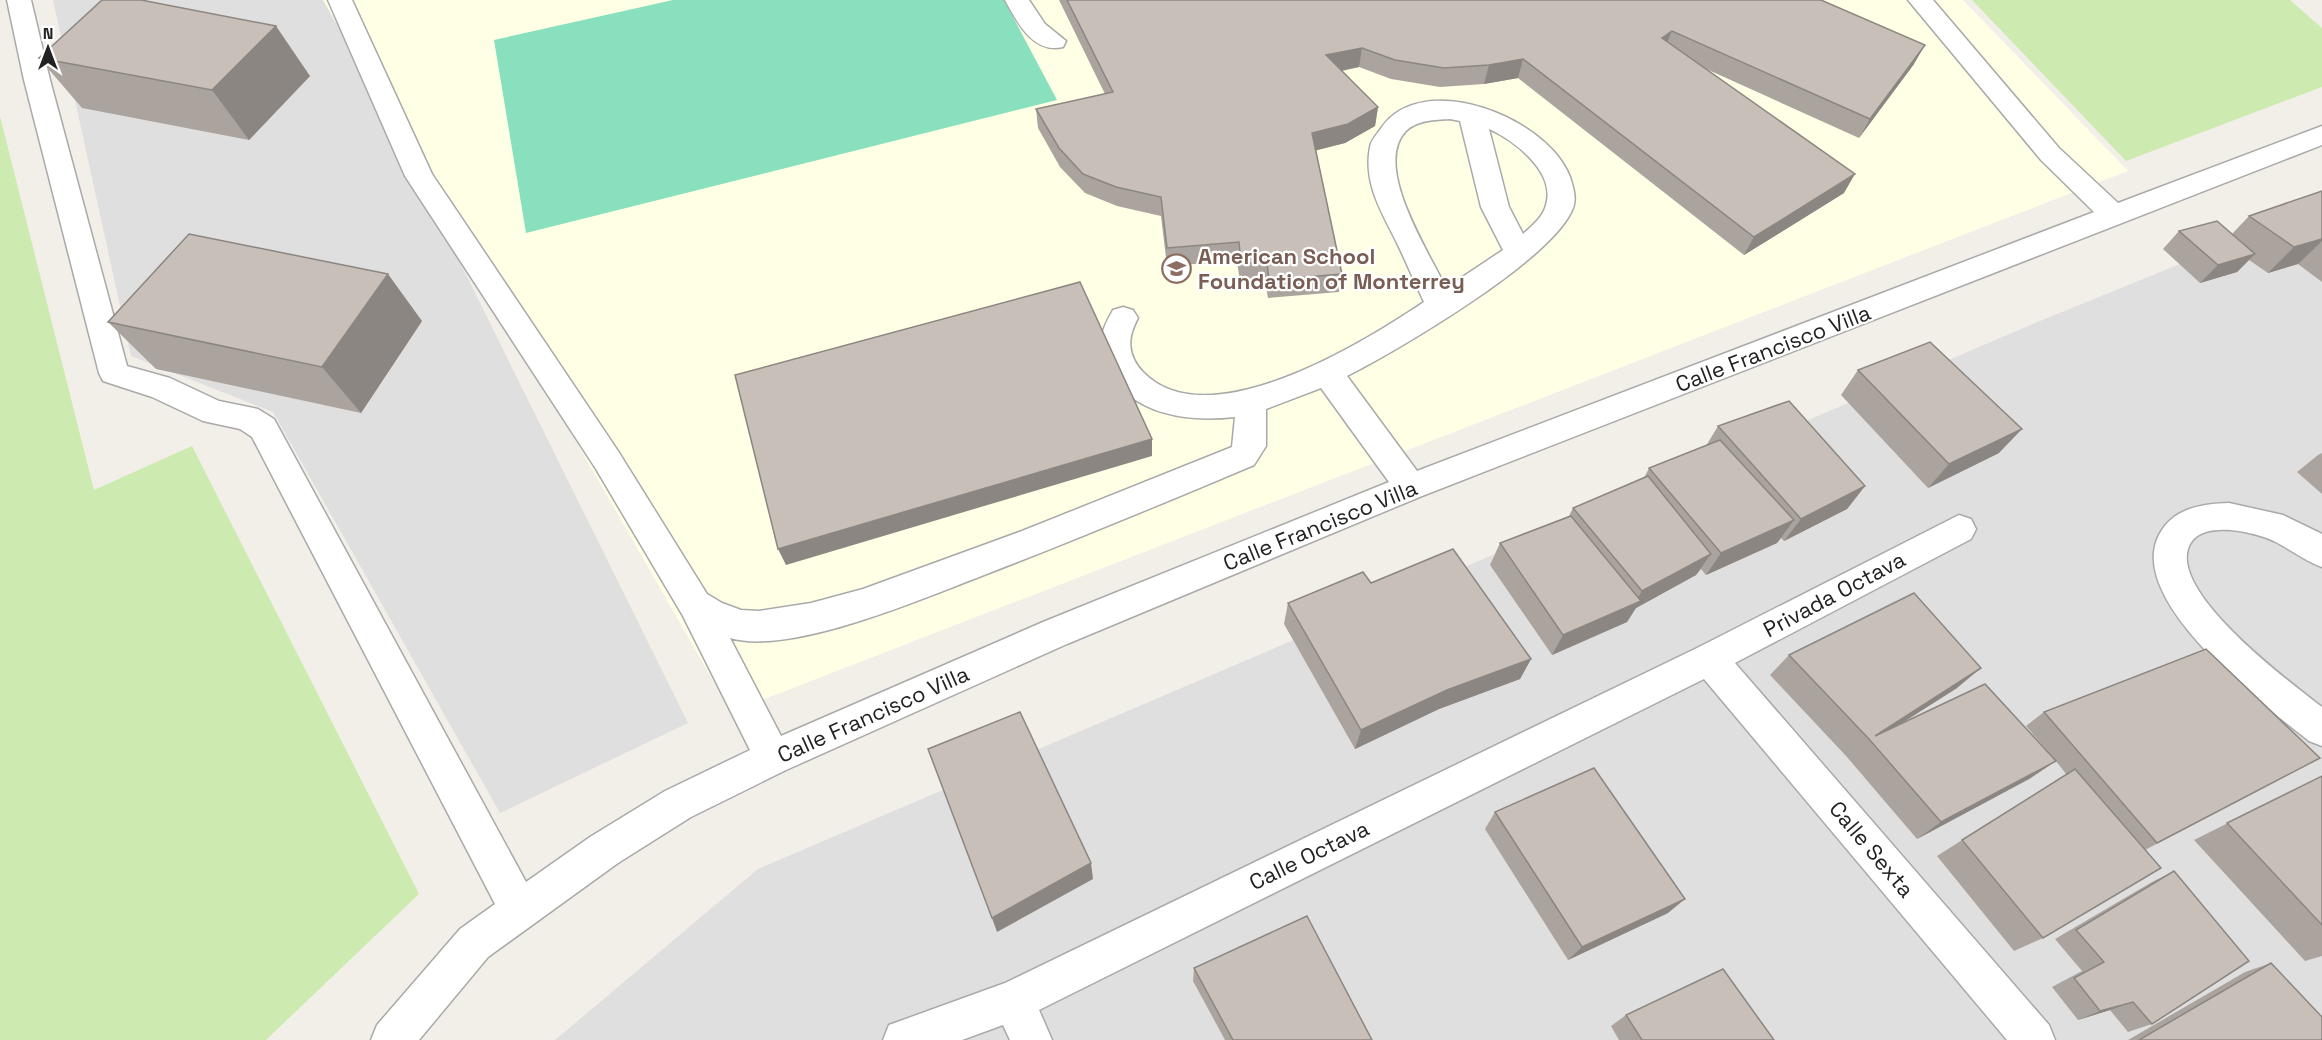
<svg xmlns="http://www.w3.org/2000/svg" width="2322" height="1040" font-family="'Space Grotesk',sans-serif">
  <rect width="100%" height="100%" fill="#f2efe9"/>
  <g fill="#e0dfdf">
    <path d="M 53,0 L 330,0 L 688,723 L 500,813 L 273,412 L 131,356 Z"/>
    <path d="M 2322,206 L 2322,1040 L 555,1040 L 758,869 L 2028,326 Z"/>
  </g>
  <path fill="#ffffe5" d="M 323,0 L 1963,0 L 2128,171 L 731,712 Z"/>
  <g fill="#cdebb0">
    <path d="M 1972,0 L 2290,0 L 2322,28 L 2322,87 L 2126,161 Z"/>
    <path d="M 0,116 L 94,490 L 192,446 L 419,894 L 266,1040 L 0,1040 Z"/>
  </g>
  <path fill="#88e0be" d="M 673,0 L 1004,0 L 1057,100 L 526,233 L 494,40 Z"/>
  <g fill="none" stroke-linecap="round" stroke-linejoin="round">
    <defs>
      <g id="minor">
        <path d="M 7,0 L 31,0 L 50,80 L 127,366 L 170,378 L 219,401 L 258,409 L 274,419 L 526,882 L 590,837 L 665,791 L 750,750 L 683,616 L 596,469 L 405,176 L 328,0 L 352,0 L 432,174 L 618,451 L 707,594 L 722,603 L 741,610 L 759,611 L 811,603 L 863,589 L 1022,531 L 1232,447 L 1235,417 C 1189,422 1133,416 1108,370 C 1096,348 1100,332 1113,310 L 1123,307 L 1133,310 L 1138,318 C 1127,338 1127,355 1143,372 C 1208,439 1363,343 1424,302 C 1415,283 1407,264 1398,245 C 1382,212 1363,184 1370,147 C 1371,140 1378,133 1382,127 C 1423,69 1547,117 1570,177 C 1573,187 1577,198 1573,208 C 1554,259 1398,350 1347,376 L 1417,471 L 2094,212 L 2041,160 L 1908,0 L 1933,0 L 2059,148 L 2118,203 L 2322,126 L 2322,145 L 1422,496 L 1067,644 L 786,770 L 691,817 L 618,863 L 488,957 L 419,1040 L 371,1040 L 377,1025 L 460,929 L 495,904 L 252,437 L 240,429 L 203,421 L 152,397 L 103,381 L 99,373 L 24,80 ZM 1450,119 L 1460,121 L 1481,207 L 1503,250 L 1446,288 C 1429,252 1372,166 1406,131 C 1417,120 1435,120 1450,119 ZM 1489,129 C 1515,141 1556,172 1546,205 C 1543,217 1532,226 1523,234 L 1509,207 ZM 1321,388 L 1389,482 L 1043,622 L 781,736 L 730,638 C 790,656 924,598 984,575 C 1075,540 1164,503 1254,465 L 1266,446 L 1266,409 Z"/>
        <path d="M 1005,0 L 1029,0 L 1045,24 L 1066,41 L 1063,47 C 1033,54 1017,22 1005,0 Z"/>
        <path d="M 2229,503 L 2283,515 L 2322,534 L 2322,567 C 2299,559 2282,541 2257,535 C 2240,530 2205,524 2192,541 C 2159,586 2291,683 2322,707 L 2322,746 L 2309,741 C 2265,706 2125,601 2159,535 C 2173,508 2201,504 2229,503 Z"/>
        <path d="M 1959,515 L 1971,519 L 1976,529 L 1971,539 L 1735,663 L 2049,1025 L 2055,1040 L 2007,1040 L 1704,679 L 1039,1010 L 1052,1040 L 1010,1040 L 1003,1025 L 962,1040 L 883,1040 L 889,1025 L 1005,983 L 1697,648 Z"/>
      </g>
    </defs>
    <use href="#minor" stroke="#a9a9a9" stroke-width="3"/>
    <use href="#minor" fill="#fff" fill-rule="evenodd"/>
  </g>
  <g fill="#aba49e">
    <path d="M 1059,0 L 1821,0 L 1914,64 L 1859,138 L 1704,68 L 1844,193 L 1744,255 L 1518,78 L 1484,84 L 1440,87 L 1391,79 L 1359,67 L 1342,71 L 1378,107 L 1375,126 L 1345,143 L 1316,150 L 1342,274 L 1339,292 L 1268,298 L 1265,282 L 1240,282 L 1237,261 L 1167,266 L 1161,216 L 1117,206 L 1085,193 L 1060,167 L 1038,128 L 1036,109 L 1105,94 Z"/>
    <path d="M 39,58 L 310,76 L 249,140 L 82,108 Z"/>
    <path d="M 2322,191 L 2322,282 L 2298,264 L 2268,273 L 2249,260 L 2237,272 L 2200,283 L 2163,249 L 2179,231 L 2232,234 L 2249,216 Z"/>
    <path d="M 422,321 L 361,413 L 156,369 L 108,322 Z"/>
    <path d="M 1858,370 L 1999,453 L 1928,488 L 1841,395 Z"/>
    <path d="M 1718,426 L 1865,486 L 1847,509 L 1784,541 L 1781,538 L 1777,543 L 1706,575 L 1701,569 L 1696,575 L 1636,608 L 1627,622 L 1552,655 L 1490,565 L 1500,543 L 1569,516 L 1573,508 L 1644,478 L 1649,468 L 1706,446 Z"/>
    <path d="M 2322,453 L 2322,494 L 2297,472 L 2318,455 Z"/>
    <path d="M 1371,583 L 1531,659 L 1520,679 L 1439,709 L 1355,749 L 1284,624 L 1288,603 Z"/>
    <path d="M 1789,655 L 1957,688 L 1902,723 L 2056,761 L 2026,726 L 2044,712 L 2320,758 L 2145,850 L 2043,938 L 2014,951 L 1937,856 L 2066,774 L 2056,761 L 2029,779 L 1917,839 L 1847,757 L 1770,675 Z"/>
    <path d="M 2322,776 L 2322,956 L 2305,961 L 2194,840 Z"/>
    <path d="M 1495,812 L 1668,913 L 1568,960 L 1485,829 Z"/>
    <path d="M 2174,871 L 2152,1024 L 2128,1032 L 2110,1010 L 2078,1020 L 2052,987 L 2082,971 L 2055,939 L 2152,882 Z"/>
    <path d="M 2271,963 L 2322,1040 L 2128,1040 L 2245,972 Z"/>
    <path d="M 1194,968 L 1372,1040 L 1225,1040 L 1193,981 Z"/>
    <path d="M 1626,1015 L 1774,1040 L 1619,1040 L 1611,1026 Z"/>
  </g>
  <g fill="#8b8681">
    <path d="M 276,26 L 310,76 L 249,140 L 212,90 Z"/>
    <path d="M 1672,31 L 1664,50 L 1662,38 Z"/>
    <path d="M 1925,45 L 1914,64 L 1859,138 L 1870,119 Z"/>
    <path d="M 1362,48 L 1359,67 L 1323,74 L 1326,55 Z"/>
    <path d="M 1523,59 L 1518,78 L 1484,84 L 1489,65 Z"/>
    <path d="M 1378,107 L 1375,126 L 1345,143 L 1310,152 L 1312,133 Z"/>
    <path d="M 1855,174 L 1844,193 L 1744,255 L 1754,237 Z"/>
    <path d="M 2322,239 L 2322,241 L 2298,264 L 2268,273 L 2294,247 Z"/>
    <path d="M 2255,254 L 2237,272 L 2200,283 L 2218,265 Z"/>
    <path d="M 388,274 L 422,321 L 361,413 L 322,367 Z"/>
    <path d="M 2022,429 L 1999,453 L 1928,488 L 1949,464 Z"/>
    <path d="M 1152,439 L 1152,456 L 786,565 L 778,549 Z"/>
    <path d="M 1865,486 L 1847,509 L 1784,541 L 1801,519 Z"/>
    <path d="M 1794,520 L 1777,543 L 1706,575 L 1721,553 Z"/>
    <path d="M 1711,554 L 1696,575 L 1636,608 L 1627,622 L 1552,655 L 1563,635 L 1634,604 L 1642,591 Z"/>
    <path d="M 1531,659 L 1520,679 L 1439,709 L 1355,749 L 1361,730 L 1447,690 Z"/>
    <path d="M 1981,668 L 1957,688 L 1872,742 L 1875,736 Z"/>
    <path d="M 2056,761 L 2029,779 L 1917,839 L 1941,822 Z"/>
    <path d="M 1091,863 L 1093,879 L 997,932 L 992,918 Z"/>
    <path d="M 1685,899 L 1668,913 L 1568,960 L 1582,947 Z"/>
    <path d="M 2133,1002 L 2110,1010 L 2078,1020 L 2100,1011 Z"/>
  </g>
  <g fill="#c7bfb8" stroke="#8b8681" stroke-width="1.5">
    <path d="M 102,0 L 141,0 L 276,26 L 212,90 L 39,58 Z"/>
    <path d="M 1067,0 L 1821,0 L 1925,45 L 1870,119 L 1672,31 L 1662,38 L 1855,174 L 1754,237 L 1523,59 L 1489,65 L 1444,68 L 1395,60 L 1362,48 L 1326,55 L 1378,107 L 1348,124 L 1312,133 L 1342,274 L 1269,280 L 1267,263 L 1241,263 L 1239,242 L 1167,248 L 1161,197 L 1116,187 L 1083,174 L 1059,148 L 1036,109 L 1113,92 Z"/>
    <path d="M 2322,191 L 2322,239 L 2294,247 L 2249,216 Z"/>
    <path d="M 2217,221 L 2255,254 L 2218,265 L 2179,231 Z"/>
    <path d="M 189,234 L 388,274 L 322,367 L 108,322 Z"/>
    <path d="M 1080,282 L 1152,439 L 778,549 L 735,375 Z"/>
    <path d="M 1930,342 L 2022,429 L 1949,464 L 1858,370 Z"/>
    <path d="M 1789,401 L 1865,486 L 1801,519 L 1718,426 Z"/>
    <path d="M 1720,440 L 1794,520 L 1721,553 L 1649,468 Z"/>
    <path d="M 1648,476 L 1711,554 L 1642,591 L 1573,508 Z"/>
    <path d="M 1571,516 L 1641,601 L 1563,635 L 1500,543 Z"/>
    <path d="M 1453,549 L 1531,659 L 1447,690 L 1361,730 L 1288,603 L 1363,572 L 1371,583 Z"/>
    <path d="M 1914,593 L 1981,668 L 1875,736 L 1985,684 L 2056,761 L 1941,822 L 1869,739 L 1789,655 Z"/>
    <path d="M 2206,649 L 2320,758 L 2157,843 L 2044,712 Z"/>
    <path d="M 1020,712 L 1091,863 L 992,918 L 928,749 Z"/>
    <path d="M 1594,768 L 1685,899 L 1582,947 L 1495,812 Z"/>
    <path d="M 2075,769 L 2161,868 L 2043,938 L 1962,840 Z"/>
    <path d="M 2322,776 L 2322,925 L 2227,823 Z"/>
    <path d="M 2174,871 L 2249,961 L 2152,1024 L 2133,1002 L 2100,1011 L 2074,978 L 2104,962 L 2076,930 Z"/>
    <path d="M 1307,916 L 1372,1040 L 1233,1040 L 1194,968 Z"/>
    <path d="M 2271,963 L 2322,1017 L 2322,1040 L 2139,1040 Z"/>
    <path d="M 1723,969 L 1774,1040 L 1642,1040 L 1626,1015 Z"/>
  </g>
  <defs>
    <symbol id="school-ring" viewBox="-11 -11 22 22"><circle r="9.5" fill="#fff" stroke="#8d6e63" stroke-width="1.5"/><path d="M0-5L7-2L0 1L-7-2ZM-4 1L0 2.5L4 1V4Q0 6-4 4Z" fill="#8d6e63"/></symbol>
  </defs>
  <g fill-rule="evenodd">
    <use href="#school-ring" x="1160" y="252" width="33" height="33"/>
  </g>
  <g text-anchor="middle" stroke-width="4.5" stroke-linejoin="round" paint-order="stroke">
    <g font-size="22" font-weight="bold" fill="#785e54" stroke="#fff" text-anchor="start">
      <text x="1198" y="264">American School<tspan x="1198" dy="25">Foundation of Monterrey</tspan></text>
    </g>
    <g font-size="22" fill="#222" stroke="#fff">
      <text transform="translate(1773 348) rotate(-21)" y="8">Calle Francisco Villa</text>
      <text transform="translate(1320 525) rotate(-22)" y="8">Calle Francisco Villa</text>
      <text transform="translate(1834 594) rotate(-28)" y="8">Privada Octava</text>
      <text transform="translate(873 714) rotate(-24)" y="8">Calle Francisco Villa</text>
      <text transform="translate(1872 849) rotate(50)" y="8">Calle Sexta</text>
      <text transform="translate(1309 855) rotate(-26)" y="8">Calle Octava</text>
    </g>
  </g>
  <g transform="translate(48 48)" stroke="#ffffff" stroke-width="4.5" paint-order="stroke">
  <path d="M0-4.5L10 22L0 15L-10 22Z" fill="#222222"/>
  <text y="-9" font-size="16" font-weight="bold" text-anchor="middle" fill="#222222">N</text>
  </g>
</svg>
